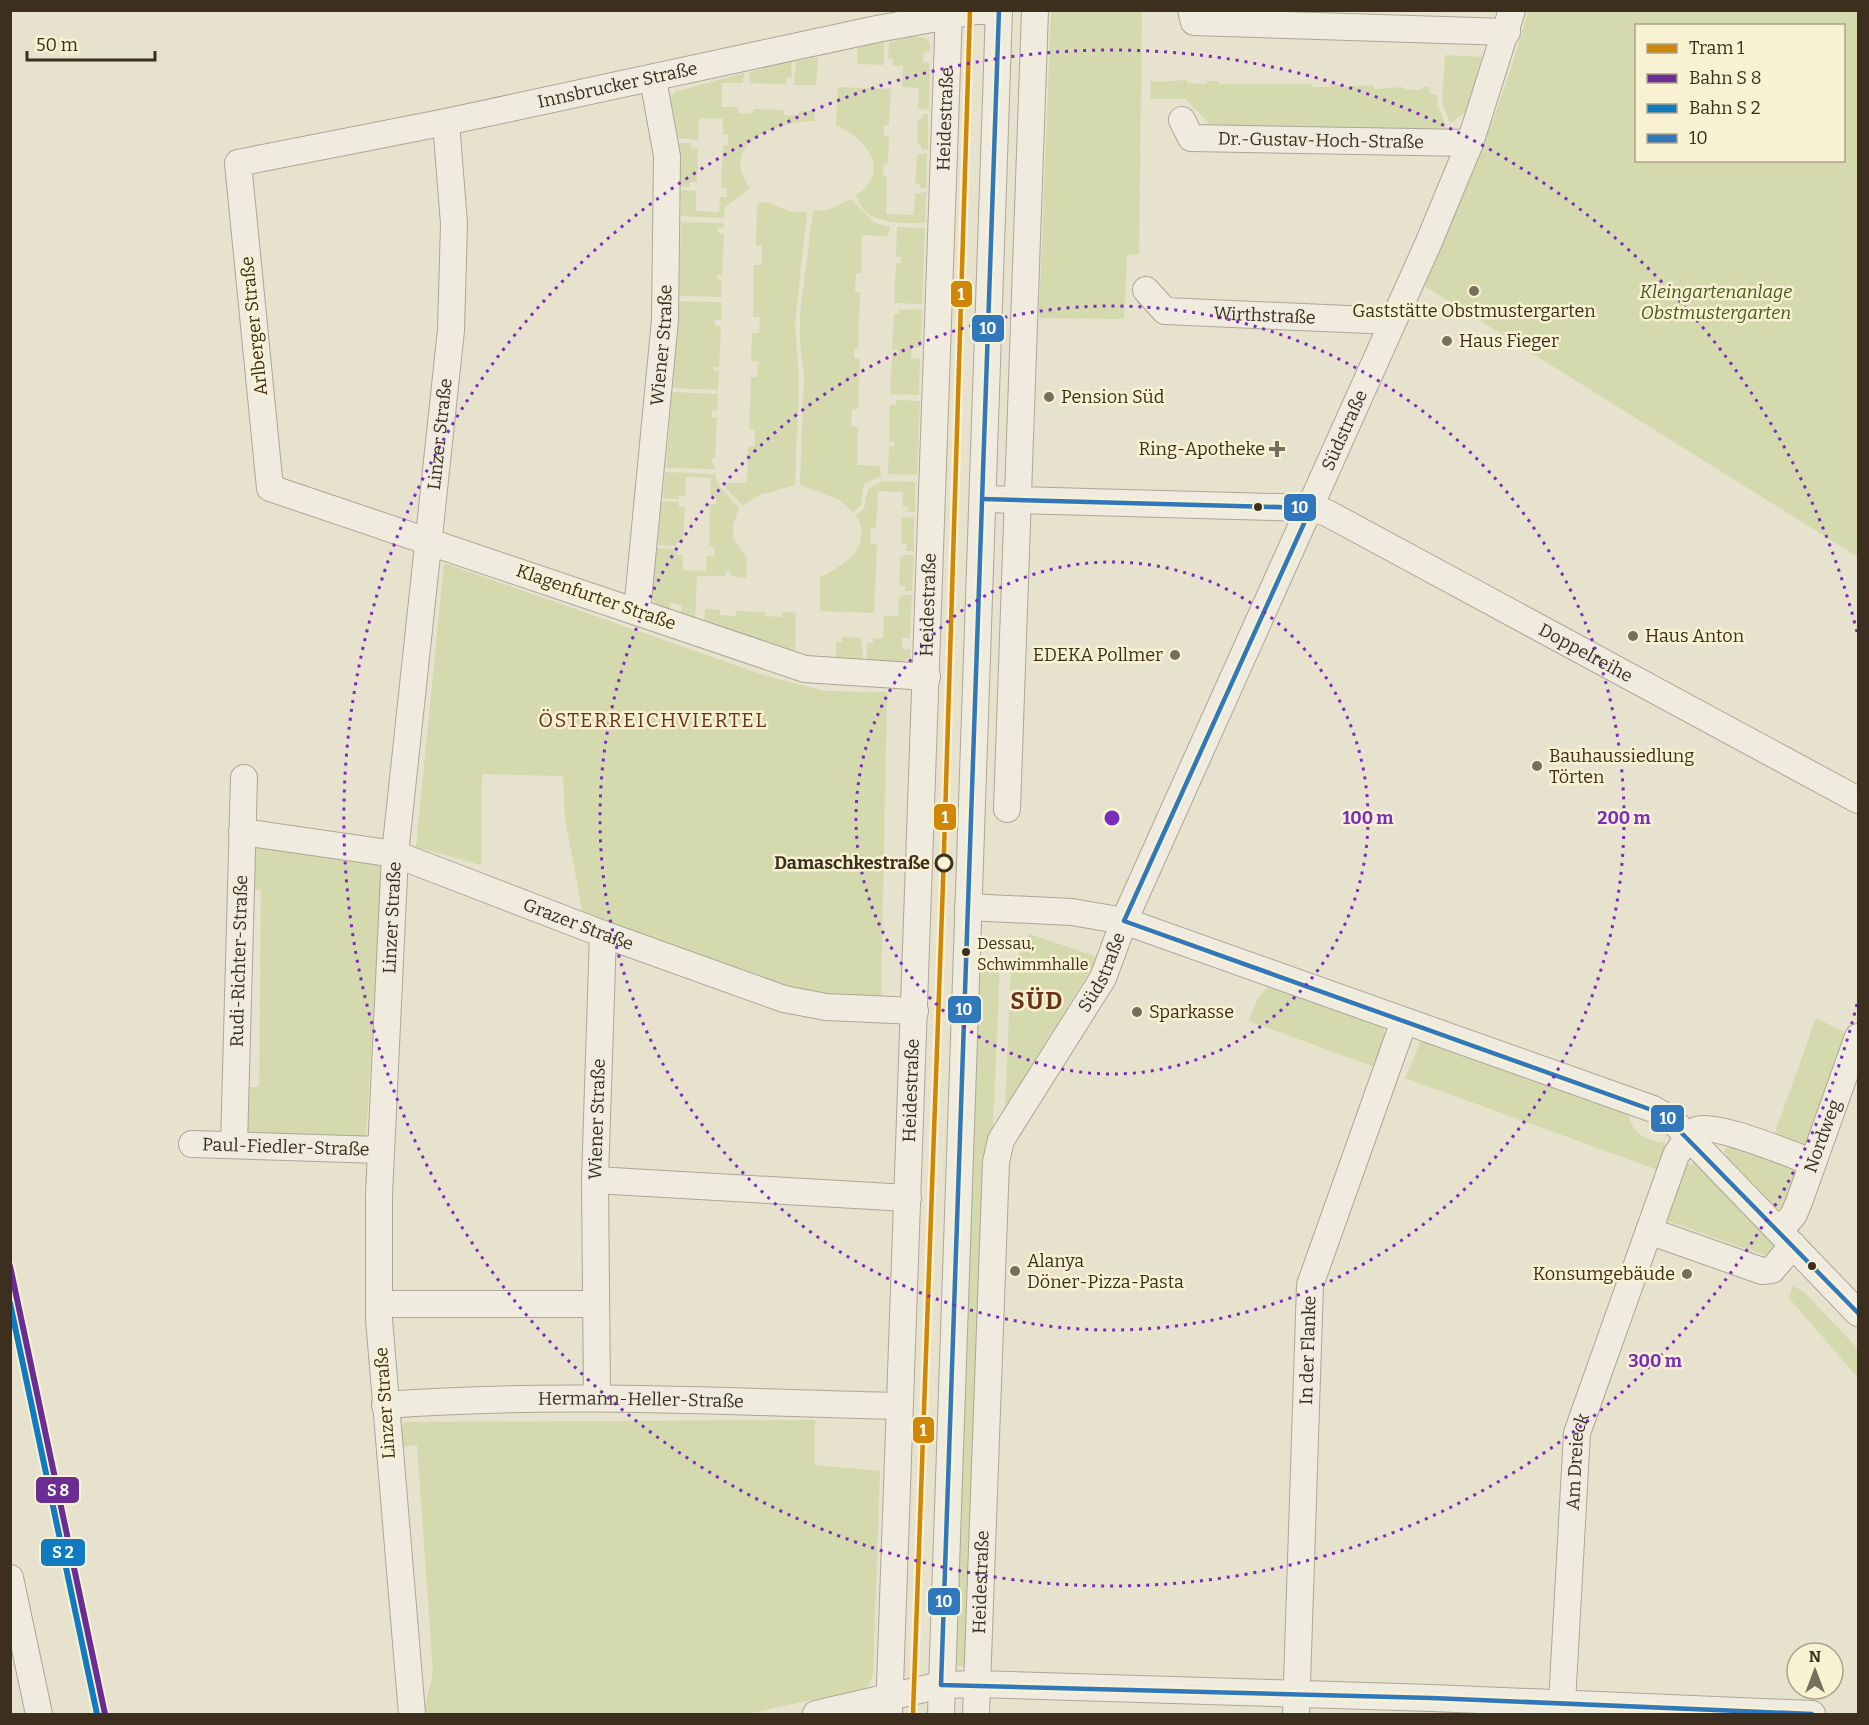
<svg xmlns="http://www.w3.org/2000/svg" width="1869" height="1725" font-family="Bitter,serif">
  <rect width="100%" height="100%" fill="#e7e2cd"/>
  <g fill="#d4d9ae" fill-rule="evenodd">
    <path d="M 1051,11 L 1142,11 L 1139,254 L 1127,255 L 1124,319 L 1039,318 Z"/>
    <path d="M 1528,11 L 1858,11 L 1858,557 L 1423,285 C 1463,196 1503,105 1528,11 ZM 1636,26 L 1844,26 L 1844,160 L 1636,160 Z"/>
    <path d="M 914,36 L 925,38 L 930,44 L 930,52 L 923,53 L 923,62 L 930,63 L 929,110 L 918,108 L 919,88 L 902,87 L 903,66 L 893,66 L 893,59 L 888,59 L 889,42 Z"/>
    <path d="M 884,41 L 884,65 L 857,64 L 858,48 Z"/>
    <path d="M 1445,55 L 1484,57 L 1467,111 L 1450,123 L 1442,102 Z"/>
    <path d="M 818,57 L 816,85 L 794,85 L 796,62 Z"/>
    <path d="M 791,62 L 792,77 L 786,78 L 786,84 L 749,83 L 750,72 Z"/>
    <path d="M 744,73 L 743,83 L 722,83 L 722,107 L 738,107 L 738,113 L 753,114 L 753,109 L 783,110 L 784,115 L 798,115 L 799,111 L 815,111 L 815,121 C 779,121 716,142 750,188 L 725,207 L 724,218 L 681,216 L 681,190 L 696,191 L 696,211 L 719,212 L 720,197 L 727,197 L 727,188 L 721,187 L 723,145 L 728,145 L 728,135 L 723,135 L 723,119 L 699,118 L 698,140 L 678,138 L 671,99 L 674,92 Z"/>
    <path d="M 1151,80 L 1156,82 L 1187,80 L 1187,83 L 1206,84 L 1207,81 L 1218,81 L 1219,84 L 1312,84 L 1313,87 L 1330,87 L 1330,84 L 1342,85 L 1343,87 L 1373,85 L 1374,89 L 1403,87 L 1404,89 L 1421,90 L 1422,87 L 1429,87 L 1430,94 L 1438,95 L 1437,103 L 1447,129 L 1429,134 L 1216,131 L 1186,99 L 1150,99 Z"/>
    <path d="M 838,87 L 891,89 L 889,125 L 884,125 L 884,135 L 889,136 L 888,164 L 883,165 L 883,175 L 887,176 L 886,214 L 914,215 L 915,194 L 926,192 L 925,223 C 900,223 865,226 856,195 C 894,171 865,138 836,125 Z"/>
    <path d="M 923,114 L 928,114 L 928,150 L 921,149 L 921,145 L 917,144 L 918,119 L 922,119 Z"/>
    <path d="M 678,143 L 691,143 L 691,148 L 698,149 L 697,182 L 690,182 L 690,187 L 682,187 L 680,184 Z"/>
    <path d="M 927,153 L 926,189 L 920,188 L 920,184 L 915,183 L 917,155 Z"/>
    <path d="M 851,199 L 875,223 L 890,227 L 888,236 L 862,235 L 861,273 L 856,273 L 855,292 L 860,292 L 858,349 L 854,349 L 854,358 L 860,359 L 858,409 L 852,409 L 851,426 L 858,427 L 857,465 L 880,466 L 881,476 L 864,484 L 861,505 L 853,512 L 840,500 L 800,485 L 804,372 L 800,342 L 800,314 L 813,211 L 828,210 Z"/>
    <path d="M 765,202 L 792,212 L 807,212 L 795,324 L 799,381 L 795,485 L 759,495 L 743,506 L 723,485 L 724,483 L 747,483 L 748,447 L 755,446 L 755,429 L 749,429 L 751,377 L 757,377 L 758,362 L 751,361 L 752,333 L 759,333 L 760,317 L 753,317 L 754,265 L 762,265 L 762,245 L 756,245 L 757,209 L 758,203 Z"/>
    <path d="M 681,222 L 724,223 L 724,228 L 718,228 L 718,233 L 724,234 L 722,275 L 717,275 L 716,279 L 722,280 L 721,297 L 679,296 Z"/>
    <path d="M 897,227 L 925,228 L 922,304 L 894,303 L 896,263 L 901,263 L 901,257 L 896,256 Z"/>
    <path d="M 679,301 L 721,302 L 721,320 L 714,320 L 715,326 L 721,326 L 719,367 L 713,367 L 714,371 L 719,371 L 718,390 L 673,388 Z"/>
    <path d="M 899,309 L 922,310 L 921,347 L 912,347 L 911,358 L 920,359 L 919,395 L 890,394 L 892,355 L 898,355 L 898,349 L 892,349 L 894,314 L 899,314 Z"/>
    <path d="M 672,392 L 718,394 L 717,411 L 712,411 L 712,417 L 717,417 L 715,458 L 711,458 L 715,469 L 666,468 Z"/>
    <path d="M 896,400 L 920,401 L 917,475 L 888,474 L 889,447 L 894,446 L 894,442 L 889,441 L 890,405 L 896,405 Z"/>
    <path d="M 665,472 L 715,474 L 719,486 L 739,508 L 733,525 L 733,538 L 747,559 L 746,578 L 731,576 L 731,572 L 726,572 L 726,576 L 697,576 L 695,619 L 681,615 L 682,606 L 671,603 L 669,610 L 656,604 L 652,598 L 657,548 L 677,549 L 677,555 L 683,555 L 683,570 L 706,571 L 707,556 L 714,556 L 714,547 L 709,546 L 710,504 L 716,504 L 716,496 L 710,495 L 711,478 L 686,477 L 685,496 L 679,496 L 678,499 L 663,498 Z"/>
    <path d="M 883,481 L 915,482 L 915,512 L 907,512 L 908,507 L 903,507 L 903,492 L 878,491 L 876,528 L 871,528 L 870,544 L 877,544 L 874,613 L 820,611 L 820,578 C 838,567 865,555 861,528 C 861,523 858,519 856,515 L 864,509 L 868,489 Z"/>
    <path d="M 661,501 L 679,502 L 679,507 L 685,507 L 683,543 L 676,543 L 676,546 L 658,545 Z"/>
    <path d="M 914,516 L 914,551 L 906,551 L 907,544 L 901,544 L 902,518 Z"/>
    <path d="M 905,555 L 914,555 L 912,591 L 905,591 L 905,586 L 899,586 L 900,557 Z"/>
    <path d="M 444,563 L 766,676 L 824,691 L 887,692 L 881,997 L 780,990 L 583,915 L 565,818 L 563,776 L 482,774 L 481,865 L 416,847 Z"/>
    <path d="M 905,595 L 912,595 L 910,638 L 902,638 L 902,649 L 910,650 L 910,658 L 902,662 L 867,661 L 867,643 L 873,643 L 873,638 L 883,638 L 884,616 L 898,616 L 899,597 Z"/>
    <path d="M 705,609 L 720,610 L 720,615 L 736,616 L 736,611 L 765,612 L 765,616 L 782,617 L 782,612 L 796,613 L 795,653 L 704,622 Z"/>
    <path d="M 842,637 L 861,638 L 863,661 L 836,659 L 836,642 L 842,642 Z"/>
    <path d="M 254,844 L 375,862 L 382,869 L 366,1139 L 248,1133 L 247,1087 L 259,1087 L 261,890 L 249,890 Z"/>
    <path d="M 1029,934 L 1098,957 L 1005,1109 L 1011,968 Z"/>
    <path d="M 976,963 L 1000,964 L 993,1128 L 987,1158 L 970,1667 L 949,1665 Z"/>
    <path d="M 1270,986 L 1383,1027 L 1387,1040 L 1377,1068 L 1249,1021 L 1258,997 Z"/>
    <path d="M 1816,1018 L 1846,1033 L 1807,1150 L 1773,1138 Z"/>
    <path d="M 1422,1038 L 1627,1111 C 1633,1134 1643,1140 1666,1143 L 1658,1170 L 1405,1078 Z"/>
    <path d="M 1730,1142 L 1797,1167 L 1800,1177 L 1784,1207 L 1776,1209 L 1728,1159 L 1724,1151 Z"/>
    <path d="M 1689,1164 L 1701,1165 L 1779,1245 L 1775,1259 L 1659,1218 L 1682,1168 Z"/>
    <path d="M 1793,1286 L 1804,1292 L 1858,1349 L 1858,1378 L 1789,1298 Z"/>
    <path d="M 815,1420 L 815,1465 L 880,1471 L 873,1676 L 867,1688 L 747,1714 L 423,1714 L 433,1672 L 417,1445 L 402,1447 L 401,1427 L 406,1422 Z"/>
  </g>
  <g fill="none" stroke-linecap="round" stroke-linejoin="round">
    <defs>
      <g id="minor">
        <path d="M 1191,10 L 1194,22 L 1507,32"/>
        <path id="s1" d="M 1182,120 L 1191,138 L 1470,143"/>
        <path id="s2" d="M 1146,290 L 1165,311 L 1392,321"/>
        <path id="s3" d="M 983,499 L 1311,508 L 1327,513 L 1858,800"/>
        <path id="s4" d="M 637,611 L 665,320 L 667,156 L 653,79"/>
        <path id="s5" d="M 927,677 L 805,669 L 270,488 L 238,163 L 446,122 L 877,29 L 976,11 L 999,11"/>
        <path d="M 1007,809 L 1035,10"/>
        <path id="s6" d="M 242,832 L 395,854 L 603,934 L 784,999 L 826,1007 L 915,1011"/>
        <path d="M 968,907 L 1072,912 L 1124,921 L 1653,1109 L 1672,1120 L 1858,1313"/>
        <path id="s7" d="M 192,1144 L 381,1150"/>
        <path id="s8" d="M 234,1145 L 244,778"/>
        <path d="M 595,1180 L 908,1198"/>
        <path d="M 1649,1231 L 1762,1271 L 1772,1270 L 1793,1245"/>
        <path id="s9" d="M 1780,1231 L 1794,1214 L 1799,1202 L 1858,1037"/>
        <path d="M 379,1304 L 596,1304"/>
        <path id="s10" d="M 597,1398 L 595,1180 L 603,934"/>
        <path id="s11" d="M 385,1405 C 556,1392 727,1402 898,1406"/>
        <path d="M 10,1578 L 39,1714"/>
        <path id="s12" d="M 1562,1703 L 1577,1433 L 1676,1155 C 1682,1146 1688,1135 1697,1130 C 1714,1122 1792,1155 1812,1162"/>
        <path id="s13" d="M 412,1714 L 379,1319 L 379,1195 L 395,854 L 451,330 L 454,224 L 446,122"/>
        <path d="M 816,1714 L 941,1685 L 978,1684 L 1432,1698 L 1812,1714"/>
        <path id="s14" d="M 889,1714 L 949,10"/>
        <path d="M 941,1714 L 999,10"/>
        <path id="s15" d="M 976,1714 L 996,1162 L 1001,1140 L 1103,978 L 1124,921 L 1428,244 L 1470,143 L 1512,10"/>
        <path id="s16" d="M 1296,1714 L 1310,1285 L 1404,1021"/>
      </g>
    </defs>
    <use href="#minor" stroke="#aca696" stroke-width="28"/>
    <use href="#minor" stroke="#efebdf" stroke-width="26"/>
    <defs>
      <g id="bus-1">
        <path d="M 999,10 L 941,1685 L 1432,1698 L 1812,1714"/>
        <path d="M 983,499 L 1311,508 L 1124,921 L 1663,1114 L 1858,1313"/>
      </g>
    </defs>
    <use href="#bus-1" stroke="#f8f1d2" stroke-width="9"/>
    <use href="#bus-1" stroke="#3177bc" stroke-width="4.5"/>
    <defs>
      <path id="rail-1" d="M 10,1266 L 105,1714"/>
      <path id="rail-2" d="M 10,1303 L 97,1714"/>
    </defs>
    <use href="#rail-1" stroke="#f8f1d2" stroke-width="10"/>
    <use href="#rail-2" stroke="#f8f1d2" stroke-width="10"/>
    <use href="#rail-1" stroke="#6b2c94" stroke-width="6"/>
    <use href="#rail-2" stroke="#107bc0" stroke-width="6"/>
    <defs>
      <path id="tram-1" d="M 913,1714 L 943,883 L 970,10"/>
    </defs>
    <use href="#tram-1" stroke="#f8f1d2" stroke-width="9"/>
    <use href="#tram-1" stroke="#d08606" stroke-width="4.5"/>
  </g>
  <g fill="none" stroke="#7b2cbf" stroke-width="3" stroke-dasharray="3 6">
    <circle cx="1112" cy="818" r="256"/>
    <circle cx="1112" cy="818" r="512"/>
    <path d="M1857 1004A768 768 0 1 1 1857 632"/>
  </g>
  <g fill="#786e5b" stroke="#f8f1d2" stroke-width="2">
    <circle cx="1474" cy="291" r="6"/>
    <circle cx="1447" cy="341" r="6"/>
    <circle cx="1049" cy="397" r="6"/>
    <path d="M1274 440h6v6h6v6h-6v6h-6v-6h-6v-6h6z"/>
    <circle cx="1633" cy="636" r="6"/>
    <circle cx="1175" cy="655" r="6"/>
    <circle cx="1537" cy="766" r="6"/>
    <circle cx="1137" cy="1012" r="6"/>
    <circle cx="1015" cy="1271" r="6"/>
    <circle cx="1687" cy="1274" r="6"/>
  </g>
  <g fill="#3c2f1d" stroke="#f8f1d2" stroke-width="2">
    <circle cx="1258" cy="507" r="5"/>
    <circle cx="966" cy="952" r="5"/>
    <circle cx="1812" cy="1266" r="5"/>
  </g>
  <circle fill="#f8f1d2" stroke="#3c2f1d" stroke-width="3" cx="944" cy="863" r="8"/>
  <g text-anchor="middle" stroke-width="5" stroke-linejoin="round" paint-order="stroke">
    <g font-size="16" fill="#3c2f1d" stroke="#f8f1d2" text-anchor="start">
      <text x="977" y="949">Dessau,<tspan x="977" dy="21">Schwimmhalle</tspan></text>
    </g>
    <g font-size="18" fill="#3c2f1d" stroke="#f8f1d2">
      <text dy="6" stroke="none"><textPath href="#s5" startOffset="1401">Innsbrucker Straße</textPath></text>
      <text dy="6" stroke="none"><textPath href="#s14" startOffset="1596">Heidestraße</textPath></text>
      <text dy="6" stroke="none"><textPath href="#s1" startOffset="150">Dr.-Gustav-Hoch-Straße</textPath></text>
      <text dy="6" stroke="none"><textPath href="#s2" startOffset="128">Wirthstraße</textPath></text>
      <text transform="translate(254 326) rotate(-96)" y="6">Arlberger Straße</text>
      <text dy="6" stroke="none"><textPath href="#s4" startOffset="267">Wiener Straße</textPath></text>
      <text dy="6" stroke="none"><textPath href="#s15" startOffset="1365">Südstraße</textPath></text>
      <text dy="6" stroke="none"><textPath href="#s13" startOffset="1284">Linzer Straße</textPath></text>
      <text transform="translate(596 597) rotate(19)" y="6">Klagenfurter Straße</text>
      <text dy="6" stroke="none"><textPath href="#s14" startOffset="1110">Heidestraße</textPath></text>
      <text dy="6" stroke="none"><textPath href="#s3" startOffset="639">Doppelreihe</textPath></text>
      <text dy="6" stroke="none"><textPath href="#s13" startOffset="798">Linzer Straße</textPath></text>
      <text dy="6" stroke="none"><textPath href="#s6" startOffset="351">Grazer Straße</textPath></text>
      <text dy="6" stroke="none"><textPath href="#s8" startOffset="184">Rudi-Richter-Straße</textPath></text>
      <text dy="6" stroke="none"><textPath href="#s15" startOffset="771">Südstraße</textPath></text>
      <text dy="6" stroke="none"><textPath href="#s14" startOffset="624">Heidestraße</textPath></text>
      <text dy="6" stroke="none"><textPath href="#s10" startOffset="279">Wiener Straße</textPath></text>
      <text dy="6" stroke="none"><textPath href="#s9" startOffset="105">Nordweg</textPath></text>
      <text dy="6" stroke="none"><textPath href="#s7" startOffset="94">Paul-Fiedler-Straße</textPath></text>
      <text dy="6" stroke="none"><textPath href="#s16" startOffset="364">In der Flanke</textPath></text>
      <text dy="6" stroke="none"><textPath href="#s11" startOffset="256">Hermann-Heller-Straße</textPath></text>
      <text transform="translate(385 1403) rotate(-94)" y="6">Linzer Straße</text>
      <text dy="6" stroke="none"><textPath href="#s12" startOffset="242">Am Dreieck</textPath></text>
      <text dy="6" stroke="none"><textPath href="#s15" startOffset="132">Heidestraße</textPath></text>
    </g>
    <g font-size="18" font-style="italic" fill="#465a21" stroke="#f8f1d2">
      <text x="1716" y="298">Kleingartenanlage<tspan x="1716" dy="21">Obstmustergarten</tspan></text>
    </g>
    <g font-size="18" fill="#3c2f1d" stroke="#f8f1d2" text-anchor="start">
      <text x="1474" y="317" text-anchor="middle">Gaststätte Obstmustergarten</text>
      <text x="1459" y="347">Haus Fieger</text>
      <text x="1061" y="403">Pension Süd</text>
      <text x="1265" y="455" text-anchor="end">Ring-Apotheke</text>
      <text x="1645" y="642">Haus Anton</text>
      <text x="1163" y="661" text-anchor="end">EDEKA Pollmer</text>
      <text x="1549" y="762">Bauhaussiedlung<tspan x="1549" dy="21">Törten</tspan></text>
      <text x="1149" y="1018">Sparkasse</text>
      <text x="1027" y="1267">Alanya<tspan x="1027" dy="21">Döner-Pizza-Pasta</tspan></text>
      <text x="1675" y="1280" text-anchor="end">Konsumgebäude</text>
    </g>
    <g font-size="18" font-weight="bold" fill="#3c2f1d" stroke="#f8f1d2" text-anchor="end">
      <text x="930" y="869">Damaschkestraße</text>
    </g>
    <g font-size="20" letter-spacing="1.5" fill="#6c3218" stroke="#f8f1d2">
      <text x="653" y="727">ÖSTERREICHVIERTEL</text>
    </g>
    <g font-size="24" font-weight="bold" letter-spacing="1.5" fill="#6c3218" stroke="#f8f1d2">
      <text x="1037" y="1009">SÜD</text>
    </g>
  </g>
  <circle cx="1112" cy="818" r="9" fill="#7b2cbf" stroke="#f8f1d2" stroke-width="3"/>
  <g font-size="18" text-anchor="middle" font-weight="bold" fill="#7b2cbf" stroke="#f8f1d2" stroke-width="5" stroke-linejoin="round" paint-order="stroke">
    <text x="1368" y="824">100 m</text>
    <text x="1624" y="824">200 m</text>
    <text x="1655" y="1367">300 m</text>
  </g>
  <g stroke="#f8f1d2" stroke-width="2">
    <rect x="950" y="280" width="23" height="28" rx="6" fill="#d08606"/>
    <rect x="971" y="314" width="34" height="29" rx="6" fill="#3177bc"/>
    <rect x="1283" y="493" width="34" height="29" rx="6" fill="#3177bc"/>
    <rect x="933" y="803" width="24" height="28" rx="6" fill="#d08606"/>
    <rect x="947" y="995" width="35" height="29" rx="6" fill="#3177bc"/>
    <rect x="1650" y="1104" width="35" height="29" rx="6" fill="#3177bc"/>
    <rect x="912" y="1416" width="23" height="28" rx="6" fill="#d08606"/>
    <rect x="35" y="1476" width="45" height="28" rx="6" fill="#6b2c94"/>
    <rect x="40" y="1538" width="46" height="29" rx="6" fill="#107bc0"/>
    <rect x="927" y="1587" width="34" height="29" rx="6" fill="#3177bc"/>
  </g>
  <g font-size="16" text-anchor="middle" font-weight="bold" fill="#fff">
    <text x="961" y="300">1</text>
    <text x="988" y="334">10</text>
    <text x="1300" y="513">10</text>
    <text x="945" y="823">1</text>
    <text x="964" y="1015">10</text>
    <text x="1668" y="1124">10</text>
    <text x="923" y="1436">1</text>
    <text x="58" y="1496">S 8</text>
    <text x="63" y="1558">S 2</text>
    <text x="944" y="1607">10</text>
  </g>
  <rect width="1869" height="1725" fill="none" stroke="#3c2f1d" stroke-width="24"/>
  <rect x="1635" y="24" width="210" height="138" fill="#f8f1d2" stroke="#ada38a" stroke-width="1.5"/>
  <rect x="1647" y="44" width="30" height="9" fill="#d08606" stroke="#ada38a" stroke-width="1.5"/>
  <text x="1689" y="54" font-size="18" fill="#3c2f1d">Tram 1</text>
  <rect x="1647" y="74" width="30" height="9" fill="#6b2c94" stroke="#ada38a" stroke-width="1.5"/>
  <text x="1689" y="84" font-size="18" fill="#3c2f1d">Bahn S 8</text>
  <rect x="1647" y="104" width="30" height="9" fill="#107bc0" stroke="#ada38a" stroke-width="1.5"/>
  <text x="1689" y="114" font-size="18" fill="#3c2f1d">Bahn S 2</text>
  <rect x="1647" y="134" width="30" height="9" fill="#3177bc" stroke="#ada38a" stroke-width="1.5"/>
  <text x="1689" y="144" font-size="18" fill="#3c2f1d">10</text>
  <g transform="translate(1815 1671)"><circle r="28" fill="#f8f1d2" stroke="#ada38a" stroke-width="1.5"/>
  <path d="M0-4.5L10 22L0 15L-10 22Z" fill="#786e5b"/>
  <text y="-9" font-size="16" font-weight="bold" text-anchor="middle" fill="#3c2f1d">N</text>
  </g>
  <path d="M27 51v9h128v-9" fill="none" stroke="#3c2f1d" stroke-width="3"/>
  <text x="36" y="51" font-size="18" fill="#3c2f1d" stroke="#f8f1d2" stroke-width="4.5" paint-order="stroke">50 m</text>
</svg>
